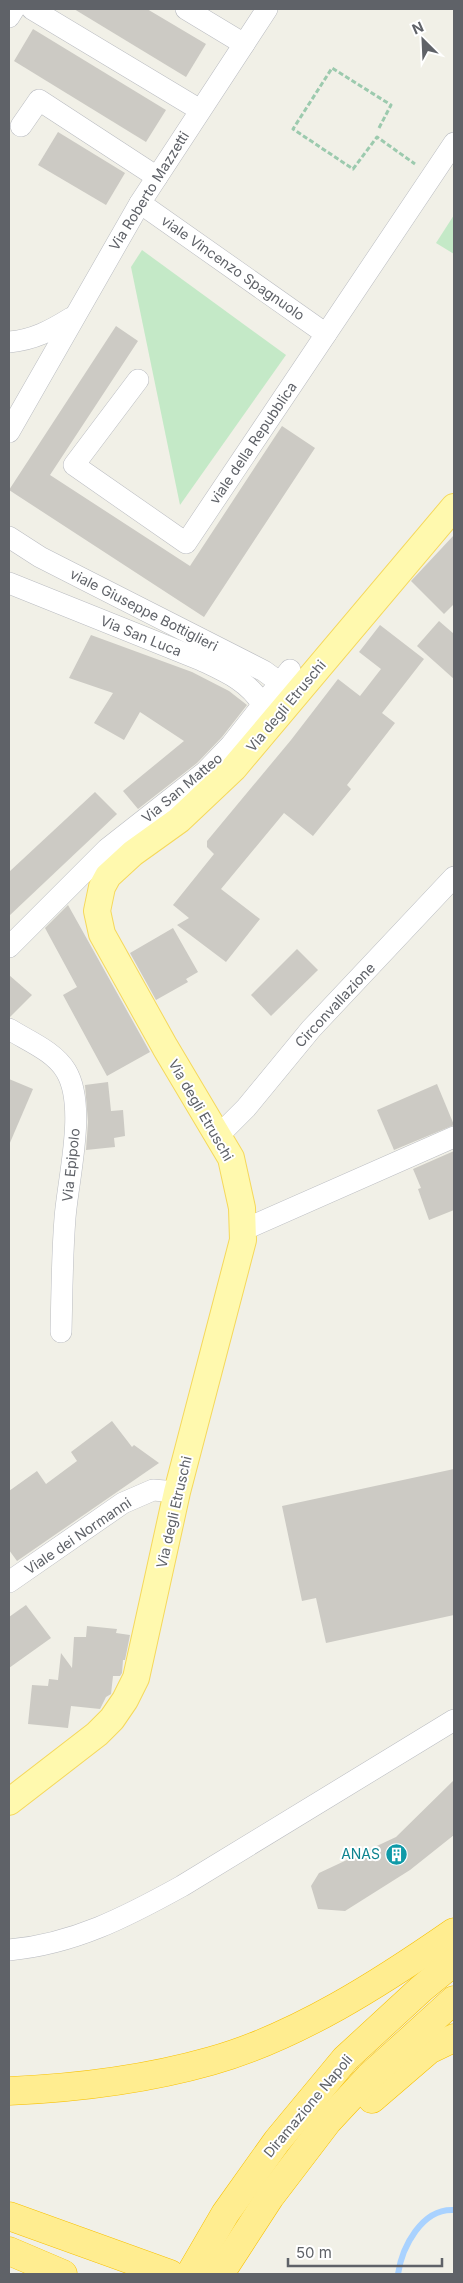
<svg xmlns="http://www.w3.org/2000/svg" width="463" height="2283" font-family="Inter,sans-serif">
  <rect width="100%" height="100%" fill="#f1f0e7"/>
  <g fill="#c4e9c7">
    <path d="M 454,215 L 454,254 L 436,243 Z"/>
    <path d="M 142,250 L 286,355 L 180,505 L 131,267 Z"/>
  </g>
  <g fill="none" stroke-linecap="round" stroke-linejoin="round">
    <path stroke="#a9d2ff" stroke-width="6" d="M 398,2274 C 402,2247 422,2208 454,2210"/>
  </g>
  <g fill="#cccac4">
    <path d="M 74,9 L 147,9 L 206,44 L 186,77 Z"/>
    <path d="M 33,29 L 166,110 L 146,142 L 14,61 Z"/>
    <path d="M 58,132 L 125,173 L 106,205 L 38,165 Z"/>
    <path d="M 116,326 L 138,341 L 50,475 L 190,566 L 282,426 L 315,448 L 204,617 L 9,490 Z"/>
    <path d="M 454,535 L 454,604 L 444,614 L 411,581 Z"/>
    <path d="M 439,621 L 454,634 L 454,679 L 417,646 Z"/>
    <path d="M 380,625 L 424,659 L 382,713 L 395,723 L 347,785 L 351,789 L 313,836 L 284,813 L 221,889 L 260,919 L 226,962 L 177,925 L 189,918 L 173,905 L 214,854 L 207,847 L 207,841 L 291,740 L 338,679 L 360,696 L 381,669 L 359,652 Z"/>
    <path d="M 91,635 L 192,672 L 229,691 L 247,705 L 222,737 L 197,763 L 138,809 L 123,791 L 184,741 L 140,712 L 124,740 L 94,723 L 113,693 L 69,678 Z"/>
    <path d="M 95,792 L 117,814 L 9,916 L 9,872 Z"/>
    <path d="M 68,905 L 150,1052 L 107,1076 L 63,995 L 77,987 L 45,928 Z"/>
    <path d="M 173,928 L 198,972 L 186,979 L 188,982 L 156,1000 L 130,953 Z"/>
    <path d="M 297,949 L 318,970 L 271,1016 L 251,995 Z"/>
    <path d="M 9,975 L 32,995 L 10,1017 L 9,1017 Z"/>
    <path d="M 9,1079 L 33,1089 L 9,1145 Z"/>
    <path d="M 108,1082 L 111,1111 L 123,1110 L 125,1136 L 114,1138 L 115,1147 L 86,1150 L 88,1122 L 85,1085 Z"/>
    <path d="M 437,1084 L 454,1125 L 394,1150 L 377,1110 Z"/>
    <path d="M 454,1151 L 454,1210 L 429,1220 L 418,1189 L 421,1188 L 413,1169 Z"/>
    <path d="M 112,1421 L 132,1447 L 134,1445 L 159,1463 L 17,1561 L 9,1550 L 9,1491 L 37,1471 L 46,1484 L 77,1461 L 71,1452 Z"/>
    <path d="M 454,1469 L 454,1615 L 326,1643 L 316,1598 L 302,1601 L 282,1506 Z"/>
    <path d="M 26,1605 L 51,1638 L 9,1668 L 9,1617 Z"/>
    <path d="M 87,1626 L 117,1629 L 116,1633 L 130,1635 L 125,1660 L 123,1660 L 122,1673 L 120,1676 L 113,1676 L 111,1694 L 106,1697 L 100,1709 L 71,1706 L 68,1728 L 28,1724 L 32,1685 L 48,1686 L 49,1679 L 58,1680 L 61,1653 L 72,1668 L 74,1637 L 86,1637 Z"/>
    <path d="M 454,1780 L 454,1835 L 410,1870 L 345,1911 L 318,1909 L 311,1886 L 319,1873 L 396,1837 Z"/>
  </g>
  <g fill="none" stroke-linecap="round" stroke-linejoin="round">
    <defs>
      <g id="minor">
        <path d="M 32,9 L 200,110"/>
        <path d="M 186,9 L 244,44"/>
        <path d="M 9,17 L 14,9"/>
        <path d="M 21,126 L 39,100 L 157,177"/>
        <path d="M 140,203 L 326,334"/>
        <path d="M 9,342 C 33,340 50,331 71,318"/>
        <path d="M 138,380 L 74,465 L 186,543 L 454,143"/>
        <path d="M 9,432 L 140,203 L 267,9"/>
        <path d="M 9,537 L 40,557 L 264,671 L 279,682"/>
        <path d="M 9,583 L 201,660 C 226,672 248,681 262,704"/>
        <path d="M 9,947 L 107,849 L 205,772 L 231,745 L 290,670"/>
        <path d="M 9,1029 C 28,1041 54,1051 66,1071 C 87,1106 68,1178 65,1218 C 62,1255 62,1294 61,1332"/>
        <path d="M 218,1136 L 246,1108 L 311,1029 L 454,877"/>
        <path d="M 243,1230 L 454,1137"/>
        <path d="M 9,1582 L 123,1503 L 153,1490 L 177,1492"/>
        <path d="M 9,1950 C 74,1944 126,1917 182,1886 L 454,1720"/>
      </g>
      <path id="major" d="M 9,1802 L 97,1734 L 112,1719 L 125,1700 L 136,1678 L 177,1492 L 243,1240 L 242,1208 L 231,1158 L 165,1047 L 102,934 L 97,911 L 102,887 L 108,876 L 133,853 L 179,820 L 234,768 L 454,507"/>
      <g id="highway">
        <path d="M 9,2091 C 77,2088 144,2080 211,2061 C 297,2037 382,1982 454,1932"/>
        <path d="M 372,2099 L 429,2050 L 454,2038"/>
        <path d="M 9,2216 L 170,2274"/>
        <path d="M 9,2251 L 63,2274"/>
        <path d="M 190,2274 L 225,2214 L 277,2141 L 345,2059 L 421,1989 L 454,1962"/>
        <path d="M 220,2274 L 270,2197 L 328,2121 L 369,2077 L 454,2000"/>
      </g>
    </defs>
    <use href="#minor" stroke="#babcc1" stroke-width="22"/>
    <use href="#major" stroke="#f5d85c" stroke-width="28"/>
    <use href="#highway" stroke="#f8c100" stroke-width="29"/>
    <path stroke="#9ccaae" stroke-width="3" stroke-dasharray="5 2.5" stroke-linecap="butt" d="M 379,128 L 391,105 L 332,68 L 293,129 L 353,169 L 377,137 L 415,164"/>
    <use href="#minor" stroke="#fff" stroke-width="21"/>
    <use href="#major" stroke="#fff9ae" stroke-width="26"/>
    <use href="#highway" stroke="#ffed90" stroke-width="28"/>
  </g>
  <defs>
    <symbol id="building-disc" viewBox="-11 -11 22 22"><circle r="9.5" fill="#0f9aa8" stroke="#fff"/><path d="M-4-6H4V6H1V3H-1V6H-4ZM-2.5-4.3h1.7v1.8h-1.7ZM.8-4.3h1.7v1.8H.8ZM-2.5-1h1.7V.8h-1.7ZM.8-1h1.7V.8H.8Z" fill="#fff"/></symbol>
  </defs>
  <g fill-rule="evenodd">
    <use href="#building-disc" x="384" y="1842" width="25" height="25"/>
  </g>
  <g text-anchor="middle" stroke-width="4" stroke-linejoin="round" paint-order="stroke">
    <g font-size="14" fill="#5f6268" stroke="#fff">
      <text transform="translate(149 191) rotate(-58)" y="5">Via Roberto Mazzetti</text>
      <text transform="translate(233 268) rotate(35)" y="5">viale Vincenzo Spagnuolo</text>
      <text transform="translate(253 443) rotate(-56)" y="5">viale della Repubblica</text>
      <text transform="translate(144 610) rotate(27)" y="5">viale Giuseppe Bottiglieri</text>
      <text transform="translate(141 636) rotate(22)" y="5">Via San Luca</text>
      <text transform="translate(286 706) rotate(-50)" y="5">Via degli Etruschi</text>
      <text transform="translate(182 788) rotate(-40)" y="5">Via San Matteo</text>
      <text transform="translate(335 1005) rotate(-47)" y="5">Circonvallazione</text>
      <text transform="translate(201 1110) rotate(60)" y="5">Via degli Etruschi</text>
      <text transform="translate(71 1165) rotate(-84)" y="5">Via Epipolo</text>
      <text transform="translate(174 1512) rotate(-77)" y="5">Via degli Etruschi</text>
      <text transform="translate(78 1536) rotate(-34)" y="5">Viale dei Normanni</text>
      <text transform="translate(308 2106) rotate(-50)" y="5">Diramazione Napoli</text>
    </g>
    <g font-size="14" fill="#0d838f" stroke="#fff" text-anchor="end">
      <text x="380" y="1859">ANAS</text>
    </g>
  </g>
  <rect width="463" height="2283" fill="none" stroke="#5f6268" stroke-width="20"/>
  <g transform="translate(423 40) rotate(336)" stroke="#ffffff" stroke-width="4" paint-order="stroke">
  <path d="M0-4L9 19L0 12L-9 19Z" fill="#5f6268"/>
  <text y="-8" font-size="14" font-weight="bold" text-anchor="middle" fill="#5f6268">N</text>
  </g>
  <path d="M288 2258v8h154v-8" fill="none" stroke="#5f6268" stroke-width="2.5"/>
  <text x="296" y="2258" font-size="15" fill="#5f6268" stroke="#ffffff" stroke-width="4" paint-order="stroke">50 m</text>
</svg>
